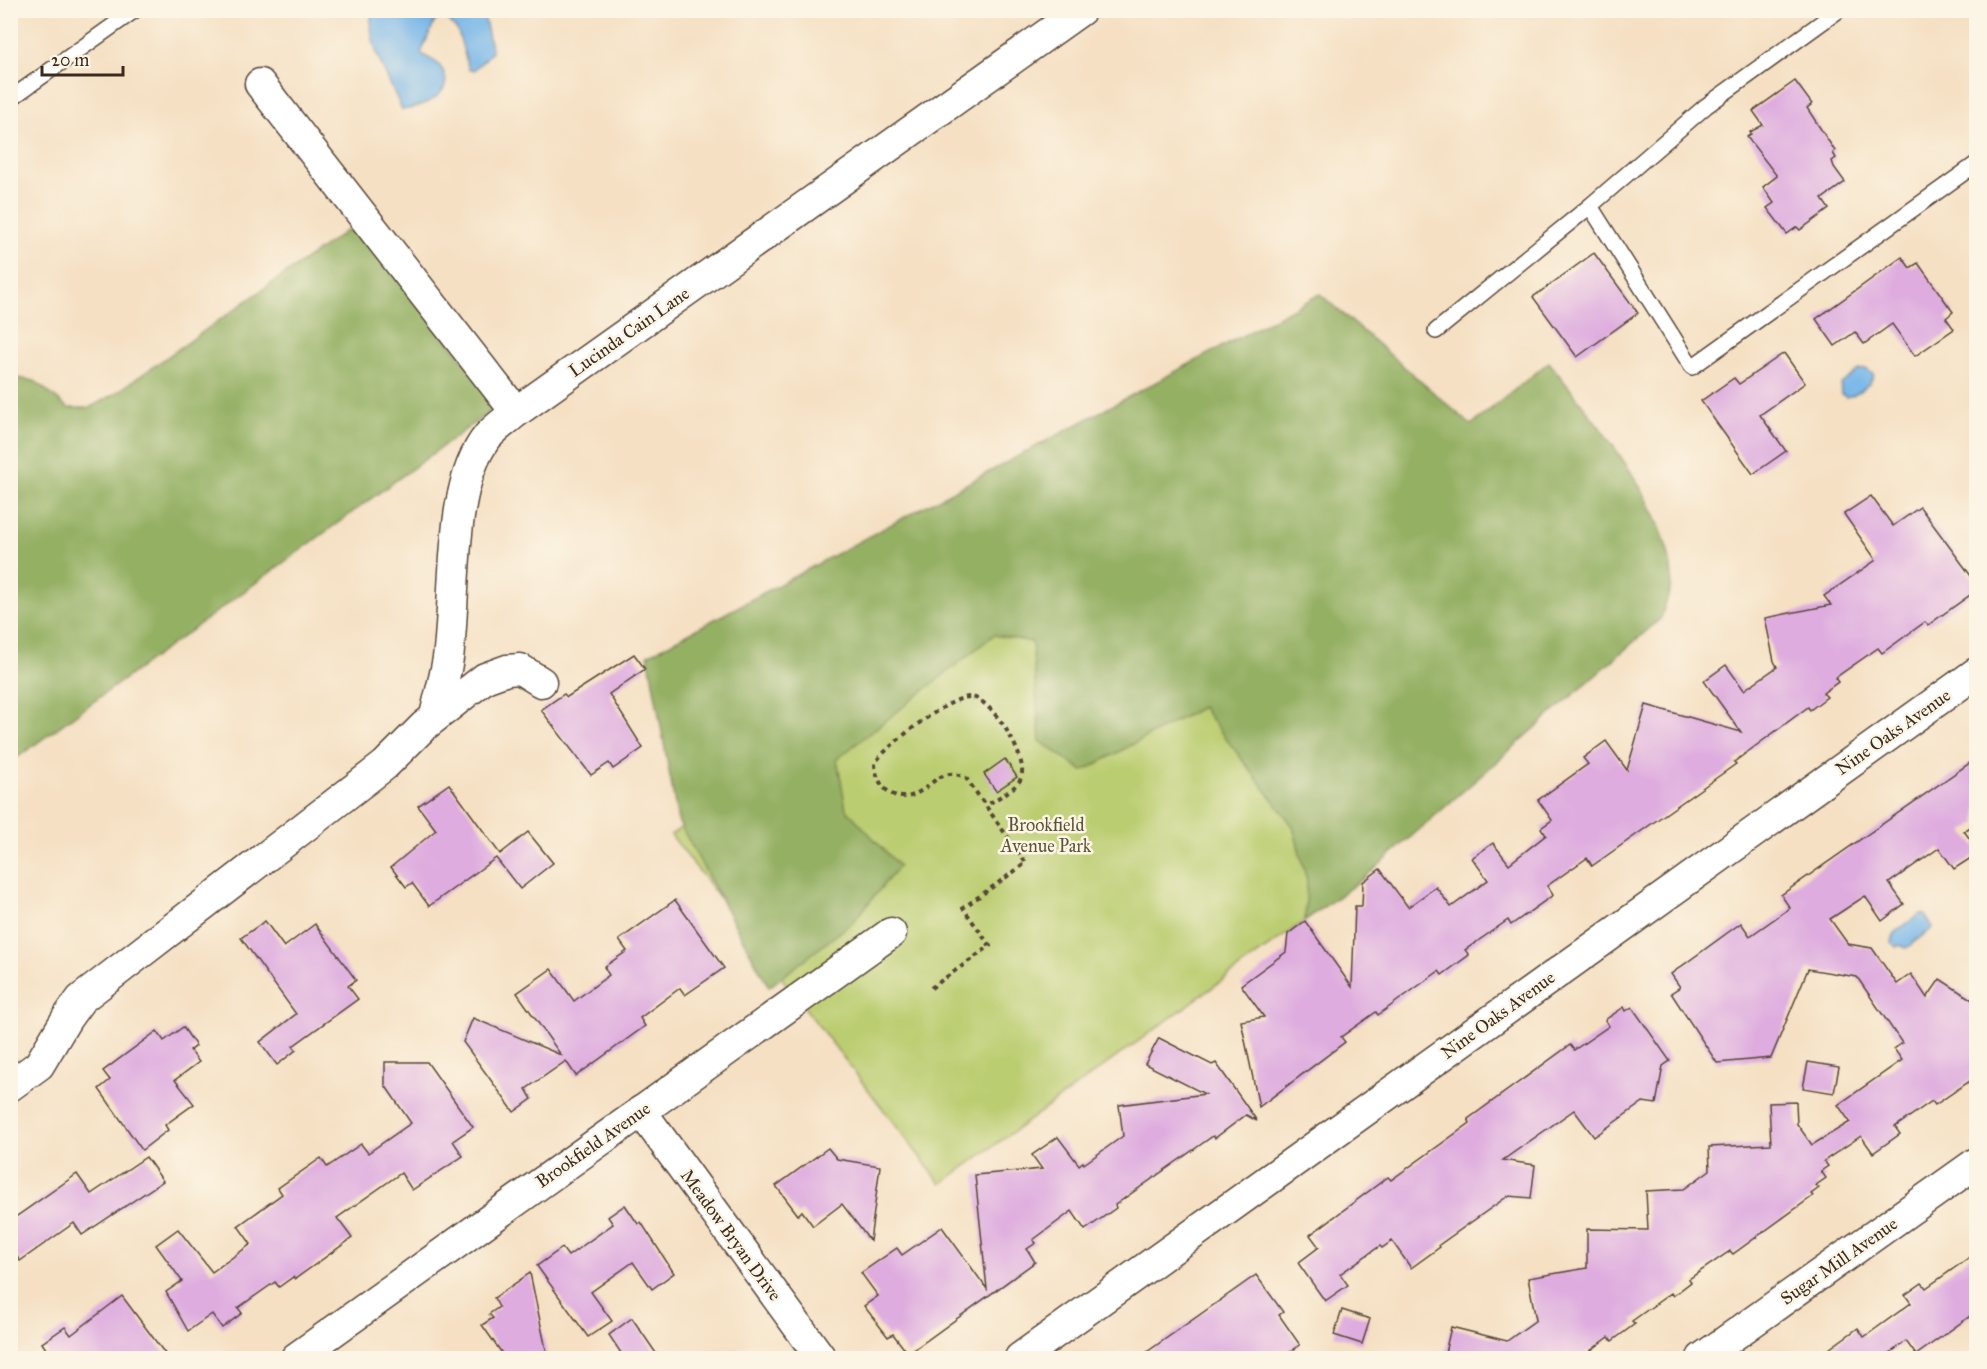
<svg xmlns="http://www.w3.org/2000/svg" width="1987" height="1369" font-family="'IM FELL Great Primer',serif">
  <rect width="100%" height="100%" fill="#fcf5e5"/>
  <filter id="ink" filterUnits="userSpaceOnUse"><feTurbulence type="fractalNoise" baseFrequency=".0167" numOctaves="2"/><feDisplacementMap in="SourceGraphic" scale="12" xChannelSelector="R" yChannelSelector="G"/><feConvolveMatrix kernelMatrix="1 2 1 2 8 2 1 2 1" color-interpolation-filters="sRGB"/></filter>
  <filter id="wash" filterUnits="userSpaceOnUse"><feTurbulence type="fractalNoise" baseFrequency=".008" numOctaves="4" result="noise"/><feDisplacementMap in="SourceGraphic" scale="24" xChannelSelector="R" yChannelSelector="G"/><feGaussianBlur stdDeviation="1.35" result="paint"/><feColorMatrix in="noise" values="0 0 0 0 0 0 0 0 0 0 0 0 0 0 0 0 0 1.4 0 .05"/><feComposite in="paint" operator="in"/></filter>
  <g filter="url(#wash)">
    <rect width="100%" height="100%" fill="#f5e0c3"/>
    <path fill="#bbcd71" stroke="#7b7c48" stroke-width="1.5" d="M 1095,527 L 1365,877 L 941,1184 L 671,835 Z"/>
    <g fill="#94b063" stroke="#686d40" stroke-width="1.5">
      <path d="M 356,224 L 499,405 L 11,762 L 11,377 L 35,381 L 68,408 L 89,408 L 113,395 Z"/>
      <path d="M 1320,294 L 1471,425 L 1549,362 C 1593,419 1668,504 1672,578 C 1672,590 1664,606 1661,618 L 1365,877 L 1305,920 L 1307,881 L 1293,826 L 1202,707 L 1083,771 L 1040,741 L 1032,642 L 994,635 L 837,759 L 846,809 L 899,866 L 853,922 L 769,987 L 678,821 L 648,655 Z"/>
    </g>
    <g fill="#75b5e9" stroke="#587084" stroke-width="1.5">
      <path d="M 372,11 L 483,11 L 492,52 L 474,70 L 469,70 L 458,31 L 442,13 L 434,23 L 421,53 C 425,57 432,59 437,63 C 463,90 425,107 402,110 C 390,80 365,43 372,11 Z"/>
      <path d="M 1866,369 L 1874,375 C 1870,385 1857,395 1846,397 L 1841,394 L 1841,384 L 1859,370 Z"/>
      <path d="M 1920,914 L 1925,915 L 1933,928 L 1906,948 L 1900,945 L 1896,947 L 1892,942 L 1894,933 Z"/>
    </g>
    <g id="blocks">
      <g fill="#deacdf">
        <path d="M 1795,81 L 1812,104 L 1807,108 L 1835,151 L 1833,153 L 1836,158 L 1832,161 L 1834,167 L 1845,182 L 1822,199 L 1829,209 L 1800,230 L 1797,227 L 1787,234 L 1767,208 L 1774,203 L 1763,187 L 1777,176 L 1747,137 L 1751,134 L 1750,132 L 1763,125 L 1753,111 Z"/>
        <path d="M 1594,253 L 1638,313 L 1577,357 L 1533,297 Z"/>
        <path d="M 1902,257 L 1910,268 L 1918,263 L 1953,312 L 1946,318 L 1954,329 L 1915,356 L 1892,324 L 1864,344 L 1855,332 L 1835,346 L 1816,319 Z"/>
        <path d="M 1784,353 L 1805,383 L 1760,415 L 1786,451 L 1753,474 L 1701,401 L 1734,378 L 1739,384 Z"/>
        <path d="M 1871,496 L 1893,526 L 1920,507 L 1977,584 L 1977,590 L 1928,625 L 1925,622 L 1882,653 L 1878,648 L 1835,678 L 1838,682 L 1823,693 L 1827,697 L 1810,710 L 1808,707 L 1734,762 L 1736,764 L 1592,866 L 1587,858 L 1547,886 L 1553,895 L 1511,925 L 1508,920 L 1465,950 L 1469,955 L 1442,975 L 1439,971 L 1378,1015 L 1376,1012 L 1341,1037 L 1345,1042 L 1259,1107 L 1241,1021 L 1264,1017 L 1241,985 L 1286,952 L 1288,934 L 1305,921 L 1352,987 L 1355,906 L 1362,906 L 1363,882 L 1380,869 L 1408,907 L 1436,887 L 1451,907 L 1488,880 L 1472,858 L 1493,843 L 1509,864 L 1546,835 L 1541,828 L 1552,820 L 1538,800 L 1588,764 L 1583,758 L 1606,741 L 1627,770 L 1646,705 L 1741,732 L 1704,681 L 1726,665 L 1744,690 L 1777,667 L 1774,661 L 1765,618 L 1831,605 L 1824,596 L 1876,560 L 1844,514 Z"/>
        <path d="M 634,654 L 645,669 L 609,694 L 643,748 L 613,769 L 609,763 L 591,775 L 541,710 L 564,694 L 567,697 Z"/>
        <path d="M 1977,758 L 1977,823 L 1964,831 L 1977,849 L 1977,854 L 1954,869 L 1939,848 L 1889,883 L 1904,904 L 1882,921 L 1865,896 L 1830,919 L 1848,944 L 1872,948 L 1897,984 L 1911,974 L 1927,998 L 1940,979 L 1977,1003 L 1977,1076 L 1935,1105 L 1932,1101 L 1895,1127 L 1900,1134 L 1873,1153 L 1861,1136 L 1824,1161 L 1828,1166 L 1821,1171 L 1826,1178 L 1816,1185 L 1819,1188 L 1811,1194 L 1813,1196 L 1733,1254 L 1730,1251 L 1689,1279 L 1691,1282 L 1673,1296 L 1671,1293 L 1632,1321 L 1635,1324 L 1612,1341 L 1609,1337 L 1579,1359 L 1469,1359 L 1445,1353 L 1451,1327 L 1507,1341 L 1536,1320 L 1528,1278 L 1587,1268 L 1587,1229 L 1648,1230 L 1646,1191 L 1684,1189 L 1710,1170 L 1709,1147 L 1771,1144 L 1769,1103 L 1796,1102 L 1797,1124 L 1812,1145 L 1850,1122 L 1838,1105 L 1902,1060 L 1894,1049 L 1902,1043 L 1857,977 L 1808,969 L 1771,1058 L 1717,1063 L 1671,993 L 1680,987 L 1671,974 L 1741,923 L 1750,936 L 1790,908 L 1781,895 Z"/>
        <path d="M 1005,759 L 1017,777 L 996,791 L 984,774 Z"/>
        <path d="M 449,784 L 500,854 L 528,832 L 553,863 L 520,889 L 496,858 L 429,906 L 412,883 L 406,887 L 391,867 L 436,830 L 418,806 Z"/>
        <path d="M 675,900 L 724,968 L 685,995 L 680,988 L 640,1018 L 645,1026 L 576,1076 L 566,1061 L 526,1089 L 532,1099 L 514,1112 L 463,1042 L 473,1018 L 561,1055 L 517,993 L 551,969 L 574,1001 L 609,975 L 604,967 L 627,951 L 619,940 Z"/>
        <path d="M 265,921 L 284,947 L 315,924 L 356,980 L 348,986 L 358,999 L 293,1046 L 296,1050 L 277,1065 L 260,1042 L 296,1014 L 241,938 Z"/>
        <path d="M 1624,1007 L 1626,1011 L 1632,1007 L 1670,1061 L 1663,1066 L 1656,1104 L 1643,1102 L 1594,1137 L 1574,1110 L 1503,1160 L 1535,1165 L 1531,1198 L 1508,1196 L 1439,1245 L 1440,1247 L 1411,1268 L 1392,1241 L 1382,1248 L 1380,1246 L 1340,1274 L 1348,1285 L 1325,1301 L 1298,1263 L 1319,1247 L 1310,1235 L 1388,1177 L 1391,1180 L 1470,1123 L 1468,1119 L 1570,1045 L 1574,1050 L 1609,1026 L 1605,1020 Z"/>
        <path d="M 183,1027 L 196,1046 L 190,1050 L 199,1062 L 175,1080 L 194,1104 L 165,1125 L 168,1130 L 142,1150 L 99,1089 L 110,1080 L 103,1071 L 157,1031 L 164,1041 Z"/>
        <path d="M 1159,1038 L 1212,1065 L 1216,1063 L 1257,1121 L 1246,1115 L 1215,1138 L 1213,1136 L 1115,1205 L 1116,1208 L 1085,1230 L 1072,1211 L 1033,1240 L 1036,1243 L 1027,1249 L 1035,1262 L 908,1354 L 893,1334 L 888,1337 L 864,1306 L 878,1296 L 861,1273 L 897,1248 L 902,1255 L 942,1227 L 987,1289 L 975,1175 L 1042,1169 L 1032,1155 L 1058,1137 L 1079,1165 L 1083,1162 L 1084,1164 L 1123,1136 L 1119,1105 L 1205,1094 L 1145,1064 Z"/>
        <path d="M 385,1062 L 427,1062 L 473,1127 L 453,1141 L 463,1156 L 412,1190 L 401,1173 L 337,1218 L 352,1238 L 295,1279 L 293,1277 L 279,1287 L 275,1282 L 238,1308 L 242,1313 L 222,1328 L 212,1314 L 188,1331 L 166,1292 L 182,1281 L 156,1245 L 178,1229 L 212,1272 L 251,1244 L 238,1226 L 282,1194 L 278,1188 L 321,1158 L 327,1167 L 361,1144 L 368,1153 L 411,1123 L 385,1085 Z"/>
        <path d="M 1808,1062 L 1839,1067 L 1834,1093 L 1803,1088 Z"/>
        <path d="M 828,1148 L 837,1159 L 880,1166 L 870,1241 L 842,1204 L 813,1226 L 802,1211 L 798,1215 L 776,1186 Z"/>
        <path d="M 146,1157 L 163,1181 L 82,1235 L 74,1223 L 20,1261 L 10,1247 L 10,1221 L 77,1174 L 91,1194 Z"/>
        <path d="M 625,1205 L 638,1224 L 641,1222 L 674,1273 L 652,1289 L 633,1262 L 591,1292 L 612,1321 L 588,1337 L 537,1266 L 562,1248 L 568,1256 L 613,1224 L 608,1217 Z"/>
        <path d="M 1977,1252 L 1977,1311 L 1916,1355 L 1906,1341 L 1882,1359 L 1815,1359 L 1858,1328 L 1864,1337 L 1911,1303 L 1905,1295 L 1922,1283 L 1926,1288 Z"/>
        <path d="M 530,1273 L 548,1359 L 506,1359 L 482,1325 L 493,1318 L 489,1314 L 499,1307 L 494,1298 Z"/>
        <path d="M 1256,1275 L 1283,1312 L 1279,1315 L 1300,1345 L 1280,1359 L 1137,1359 Z"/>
        <path d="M 122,1296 L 169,1359 L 39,1359 L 48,1352 L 42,1343 L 65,1327 L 71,1335 Z"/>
        <path d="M 1342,1310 L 1370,1319 L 1362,1344 L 1334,1335 Z"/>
        <path d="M 632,1318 L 660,1359 L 625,1359 L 609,1335 Z"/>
      </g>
    </g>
  </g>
  <g filter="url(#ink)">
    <use href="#blocks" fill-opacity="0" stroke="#574537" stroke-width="1.5"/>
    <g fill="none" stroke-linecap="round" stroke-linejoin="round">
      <defs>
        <g id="service">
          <path d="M 1839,10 L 1706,106 L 1590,206 L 1692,367 L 1976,164"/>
          <path d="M 10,99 L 135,10"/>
          <path d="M 1436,331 L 1590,206"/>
        </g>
        <g id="minor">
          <path d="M 260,84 L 516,412"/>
          <path d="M 435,716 C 439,697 445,678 448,658 C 457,595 447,486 488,436 C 496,427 507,420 516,412 L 1081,10"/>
          <path d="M 10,1086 L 39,1065 L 67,1018 L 81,999 L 385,765 L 424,726 L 485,678 L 507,670 L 520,669 L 541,682"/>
          <path d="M 641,1111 L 821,1358"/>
          <path d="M 296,1358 L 891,933"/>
          <path d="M 1020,1358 L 1976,673"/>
          <path d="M 1702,1358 L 1976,1163"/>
        </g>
      </defs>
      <use href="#service" stroke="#574537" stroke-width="18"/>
      <use href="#minor" stroke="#574537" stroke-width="33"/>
      <path stroke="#574537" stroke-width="4" stroke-dasharray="4.5 4.5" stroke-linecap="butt" d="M 931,988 L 990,946 L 963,908 L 1026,863 L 966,778 C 958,774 951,772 943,776 C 934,779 927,788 919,792 C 896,807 875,786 875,763 C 886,746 952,694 972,697 C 992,700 1029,757 1021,778 C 1017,789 996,798 986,806"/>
      <use href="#service" stroke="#fff" stroke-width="15"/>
      <use href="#minor" stroke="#fff" stroke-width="30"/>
    </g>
  </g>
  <g text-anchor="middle" stroke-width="5" stroke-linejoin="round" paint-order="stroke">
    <g font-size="18" fill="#3b2a1e" stroke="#fcf5e5">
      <text transform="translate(629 332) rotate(-35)" y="6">Lucinda Cain Lane</text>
      <text transform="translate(1893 732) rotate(-35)" y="6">Nine Oaks Avenue</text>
      <text transform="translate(1498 1015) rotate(-36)" y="6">Nine Oaks Avenue</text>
      <text transform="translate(593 1145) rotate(-35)" y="6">Brookfield Avenue</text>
      <text transform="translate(731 1235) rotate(54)" y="6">Meadow Bryan Drive</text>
      <text transform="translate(1839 1261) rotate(-35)" y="6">Sugar Mill Avenue</text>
    </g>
    <g font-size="18" fill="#5b5333" stroke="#fcf5e5">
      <text x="1046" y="831">Brookfield<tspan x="1046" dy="21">Avenue Park</tspan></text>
    </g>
  </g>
  <rect width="1987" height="1369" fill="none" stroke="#fcf5e5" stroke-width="36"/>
  <path d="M42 66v9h81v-9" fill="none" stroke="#3b2a1e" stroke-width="3"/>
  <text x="51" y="66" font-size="18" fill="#3b2a1e" stroke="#fcf5e5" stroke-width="4.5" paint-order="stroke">20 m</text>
</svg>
